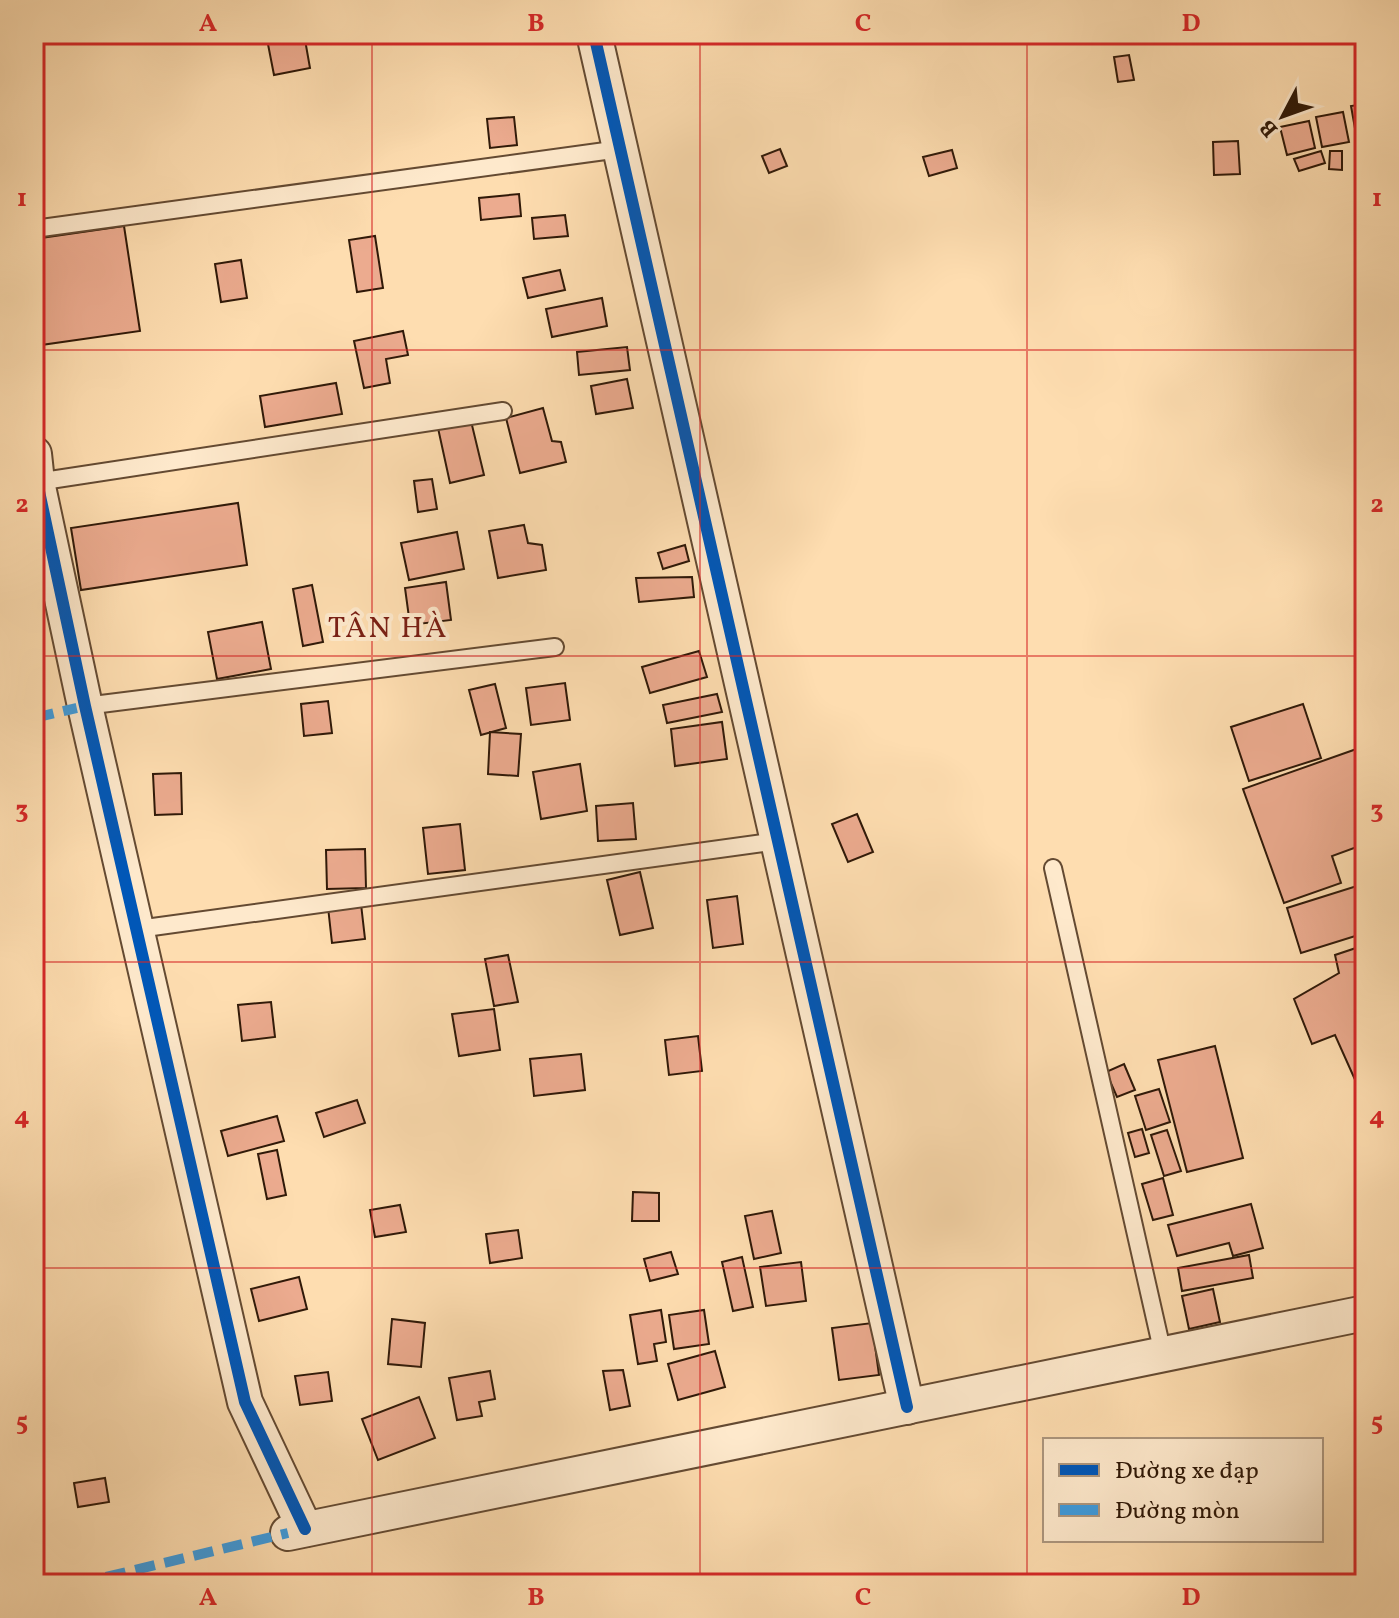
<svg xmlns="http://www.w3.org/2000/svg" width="1399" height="1618" font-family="Vollkorn,serif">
  <rect width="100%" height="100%" fill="#feddb0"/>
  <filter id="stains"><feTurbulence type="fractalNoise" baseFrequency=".0025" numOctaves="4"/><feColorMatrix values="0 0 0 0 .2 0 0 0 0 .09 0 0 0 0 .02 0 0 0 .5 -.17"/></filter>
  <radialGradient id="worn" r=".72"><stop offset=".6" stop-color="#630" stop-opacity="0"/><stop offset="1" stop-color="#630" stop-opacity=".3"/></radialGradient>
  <g fill="#ecab8f" stroke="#301908" stroke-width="2">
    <path d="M 266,34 L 304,34 L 310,68 L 274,75 Z"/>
    <path d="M 1129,55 L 1134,80 L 1118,82 L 1114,57 Z"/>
    <path d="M 1365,104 L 1365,132 L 1356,134 L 1351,106 Z"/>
    <path d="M 1343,112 L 1349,142 L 1322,147 L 1316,117 Z"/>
    <path d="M 514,117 L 517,145 L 490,148 L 487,119 Z"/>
    <path d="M 1309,121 L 1315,148 L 1287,155 L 1280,127 Z"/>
    <path d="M 1238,141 L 1240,174 L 1214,175 L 1213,142 Z"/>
    <path d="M 780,149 L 787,166 L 769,173 L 762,156 Z"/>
    <path d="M 952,150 L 957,168 L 929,176 L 923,157 Z"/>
    <path d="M 1321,151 L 1325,163 L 1299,171 L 1294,159 Z"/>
    <path d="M 1330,151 L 1342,151 L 1342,170 L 1329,169 Z"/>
    <path d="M 519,194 L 521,216 L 481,220 L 479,198 Z"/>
    <path d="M 565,215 L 568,236 L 534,239 L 532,218 Z"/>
    <path d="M 124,226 L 140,331 L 34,346 L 34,239 Z"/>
    <path d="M 375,236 L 383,288 L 357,292 L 349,240 Z"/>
    <path d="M 241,260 L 247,298 L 221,302 L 215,264 Z"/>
    <path d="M 560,270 L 565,290 L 528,298 L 523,278 Z"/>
    <path d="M 602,298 L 607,326 L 552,337 L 546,309 Z"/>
    <path d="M 403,331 L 408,355 L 386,359 L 390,383 L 364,388 L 354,341 Z"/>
    <path d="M 627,347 L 630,370 L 579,375 L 577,352 Z"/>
    <path d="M 627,379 L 633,408 L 596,414 L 591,386 Z"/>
    <path d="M 336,383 L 342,414 L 265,427 L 260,396 Z"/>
    <path d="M 543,408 L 552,441 L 561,442 L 566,462 L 520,473 L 506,418 Z"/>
    <path d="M 471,421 L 484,475 L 450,483 L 438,428 Z"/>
    <path d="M 432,479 L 437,509 L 418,512 L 414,481 Z"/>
    <path d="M 238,503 L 247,565 L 81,590 L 71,528 Z"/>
    <path d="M 524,525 L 528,543 L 542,545 L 546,570 L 498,578 L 489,531 Z"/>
    <path d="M 457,532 L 464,569 L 409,580 L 401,543 Z"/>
    <path d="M 685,545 L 689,561 L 663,569 L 658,553 Z"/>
    <path d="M 692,577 L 694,597 L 639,602 L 636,578 Z"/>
    <path d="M 446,582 L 451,620 L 410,625 L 405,588 Z"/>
    <path d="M 312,585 L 323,642 L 303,646 L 293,589 Z"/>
    <path d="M 262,622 L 271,669 L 217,679 L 208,632 Z"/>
    <path d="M 699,651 L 707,677 L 650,693 L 642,667 Z"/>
    <path d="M 565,683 L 570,720 L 531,725 L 526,688 Z"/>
    <path d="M 495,684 L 506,728 L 481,735 L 469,690 Z"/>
    <path d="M 717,694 L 722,712 L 667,723 L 663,705 Z"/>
    <path d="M 328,701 L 332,733 L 304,736 L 301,704 Z"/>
    <path d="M 1303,704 L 1321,758 L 1249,781 L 1231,727 Z"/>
    <path d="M 722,722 L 727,759 L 675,766 L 671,729 Z"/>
    <path d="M 490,732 L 521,734 L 518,776 L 488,774 Z"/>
    <path d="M 1365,746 L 1365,844 L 1332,856 L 1341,883 L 1284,903 L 1243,789 Z"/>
    <path d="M 580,764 L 587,811 L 541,819 L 533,772 Z"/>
    <path d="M 181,773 L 182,814 L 155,815 L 153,774 Z"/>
    <path d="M 633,803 L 636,839 L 598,841 L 596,806 Z"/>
    <path d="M 857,814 L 873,852 L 848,862 L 832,824 Z"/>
    <path d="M 460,824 L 465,870 L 428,874 L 423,828 Z"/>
    <path d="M 365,849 L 366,888 L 327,889 L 326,850 Z"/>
    <path d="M 640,872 L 653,928 L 620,935 L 607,880 Z"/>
    <path d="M 1360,885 L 1365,903 L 1365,933 L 1301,953 L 1287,908 Z"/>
    <path d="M 737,896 L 743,944 L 713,948 L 707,900 Z"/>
    <path d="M 361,904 L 365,939 L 332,943 L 328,907 Z"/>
    <path d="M 1365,945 L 1365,1102 L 1335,1035 L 1312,1044 L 1294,999 L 1339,973 L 1335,955 Z"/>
    <path d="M 508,955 L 518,1002 L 494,1006 L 485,959 Z"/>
    <path d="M 271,1002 L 275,1037 L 242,1041 L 238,1005 Z"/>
    <path d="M 494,1009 L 500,1050 L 459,1056 L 452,1014 Z"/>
    <path d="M 698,1036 L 702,1071 L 669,1075 L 665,1040 Z"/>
    <path d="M 1215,1046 L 1243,1158 L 1187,1172 L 1158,1060 Z"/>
    <path d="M 581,1054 L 585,1090 L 534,1096 L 530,1059 Z"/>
    <path d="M 1124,1064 L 1135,1090 L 1117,1097 L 1106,1072 Z"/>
    <path d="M 1159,1089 L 1170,1122 L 1146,1130 L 1135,1096 Z"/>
    <path d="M 357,1100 L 365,1123 L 324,1137 L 316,1113 Z"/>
    <path d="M 277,1116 L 284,1141 L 228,1156 L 221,1131 Z"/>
    <path d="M 1142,1129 L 1149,1153 L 1135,1157 L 1128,1133 Z"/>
    <path d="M 1167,1130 L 1181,1171 L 1164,1176 L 1151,1135 Z"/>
    <path d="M 277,1150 L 286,1195 L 267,1199 L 258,1154 Z"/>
    <path d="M 1163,1178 L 1173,1215 L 1153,1220 L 1142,1184 Z"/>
    <path d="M 633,1192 L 659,1193 L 659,1221 L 632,1221 Z"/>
    <path d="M 1251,1204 L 1263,1248 L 1233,1256 L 1229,1243 L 1177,1256 L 1168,1225 Z"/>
    <path d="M 400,1205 L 406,1232 L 375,1237 L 370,1210 Z"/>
    <path d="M 772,1211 L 781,1253 L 754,1259 L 745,1216 Z"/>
    <path d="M 518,1230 L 522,1258 L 490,1263 L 486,1234 Z"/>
    <path d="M 671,1252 L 678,1274 L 650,1281 L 644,1259 Z"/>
    <path d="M 1249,1255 L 1253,1278 L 1182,1291 L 1178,1268 Z"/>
    <path d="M 742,1257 L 753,1307 L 733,1311 L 722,1262 Z"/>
    <path d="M 801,1262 L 806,1301 L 766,1306 L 760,1267 Z"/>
    <path d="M 299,1277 L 307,1309 L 259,1321 L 251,1289 Z"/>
    <path d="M 1213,1289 L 1220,1322 L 1189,1329 L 1182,1296 Z"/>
    <path d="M 661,1310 L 666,1342 L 654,1344 L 657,1361 L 638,1364 L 630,1315 Z"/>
    <path d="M 704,1310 L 709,1344 L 674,1349 L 669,1315 Z"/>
    <path d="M 392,1319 L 425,1323 L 421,1367 L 388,1364 Z"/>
    <path d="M 872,1323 L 879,1375 L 839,1380 L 832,1328 Z"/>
    <path d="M 715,1351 L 725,1387 L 678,1400 L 668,1364 Z"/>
    <path d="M 623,1370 L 630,1406 L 610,1410 L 603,1371 Z"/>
    <path d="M 490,1371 L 495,1399 L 479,1402 L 482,1416 L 457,1420 L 449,1378 Z"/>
    <path d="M 328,1372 L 332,1401 L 300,1405 L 295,1376 Z"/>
    <path d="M 419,1397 L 435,1438 L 378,1460 L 362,1419 Z"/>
    <path d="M 105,1478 L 109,1502 L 78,1507 L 74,1483 Z"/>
  </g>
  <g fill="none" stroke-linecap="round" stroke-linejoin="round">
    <defs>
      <g id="lane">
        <path d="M 34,229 L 620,149"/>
        <path d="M 37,482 L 503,411"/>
        <path d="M 85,706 L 555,647"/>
        <path d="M 1053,868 L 1163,1354"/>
        <path d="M 138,929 L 778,841"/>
      </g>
      <g id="street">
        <path d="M 594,34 L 907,1407"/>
        <path d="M 34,454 L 37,482 L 85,706 L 245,1402 L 305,1529"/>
        <path d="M 288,1533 L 1365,1313"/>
      </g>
    </defs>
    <use href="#lane" stroke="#644a32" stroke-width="20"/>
    <use href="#street" stroke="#644a32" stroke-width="38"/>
    <use href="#lane" stroke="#fee9cc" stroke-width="16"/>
    <use href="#street" stroke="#fee9cc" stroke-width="34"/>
    <g stroke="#3e9bdd" stroke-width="10" stroke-dasharray="20 10" stroke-linecap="butt">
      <path d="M 34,718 L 85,706"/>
      <path d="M 77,1584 L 288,1533"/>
    </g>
    <defs>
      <g id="cycleway">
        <path d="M 594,34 L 907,1407"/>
        <path d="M 34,454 L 37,482 L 85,706 L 245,1402 L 305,1529"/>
      </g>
    </defs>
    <use href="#cycleway" stroke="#fee9cc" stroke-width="17"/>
    <use href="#cycleway" stroke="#0057b8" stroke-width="12"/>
  </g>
  <path fill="none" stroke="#d62828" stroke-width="2" stroke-opacity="0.55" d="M 372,34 L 372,1584M 700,34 L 700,1584M 1027,34 L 1027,1584M 34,350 L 1365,350M 34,656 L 1365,656M 34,962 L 1365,962M 34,1268 L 1365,1268"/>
  <g text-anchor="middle" stroke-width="8" stroke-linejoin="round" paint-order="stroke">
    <g font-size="30" letter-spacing="2" fill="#7a1f14" stroke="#fee9cc">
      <text x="388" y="637">TÂN HÀ</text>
    </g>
  </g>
  <rect width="1399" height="1618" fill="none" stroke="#feddb0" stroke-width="88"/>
  <rect x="1043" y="1438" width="280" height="104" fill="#fee9cc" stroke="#ac967e" stroke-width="2"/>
  <rect x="1059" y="1464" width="40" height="12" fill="#0057b8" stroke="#ac967e" stroke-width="2"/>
  <text x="1115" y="1478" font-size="24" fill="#301908">Đường xe đạp</text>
  <rect x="1059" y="1504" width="40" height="12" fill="#3e9bdd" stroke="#ac967e" stroke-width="2"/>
  <text x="1115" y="1518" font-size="24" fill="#301908">Đường mòn</text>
  <g transform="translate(1283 116) rotate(229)" stroke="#fee9cc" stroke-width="6" paint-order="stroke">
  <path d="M0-6L14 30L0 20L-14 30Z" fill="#301908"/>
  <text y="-12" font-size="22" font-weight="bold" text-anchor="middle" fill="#301908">B</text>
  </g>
  <rect x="44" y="44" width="1311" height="1530" fill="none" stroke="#d62828" stroke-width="3"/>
  <g font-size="26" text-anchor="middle" font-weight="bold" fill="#d62828">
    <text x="208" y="31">A</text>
    <text x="536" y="31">B</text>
    <text x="863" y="31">C</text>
    <text x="1191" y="31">D</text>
    <text x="22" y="206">1</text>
    <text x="1377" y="206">1</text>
    <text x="22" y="512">2</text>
    <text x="1377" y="512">2</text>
    <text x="22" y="818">3</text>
    <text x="1377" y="818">3</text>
    <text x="22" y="1124">4</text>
    <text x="1377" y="1124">4</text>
    <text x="22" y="1430">5</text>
    <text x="1377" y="1430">5</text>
    <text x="208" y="1605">A</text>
    <text x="536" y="1605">B</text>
    <text x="863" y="1605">C</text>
    <text x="1191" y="1605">D</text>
  </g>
  <rect width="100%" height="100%" filter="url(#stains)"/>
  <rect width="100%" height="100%" fill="url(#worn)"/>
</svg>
